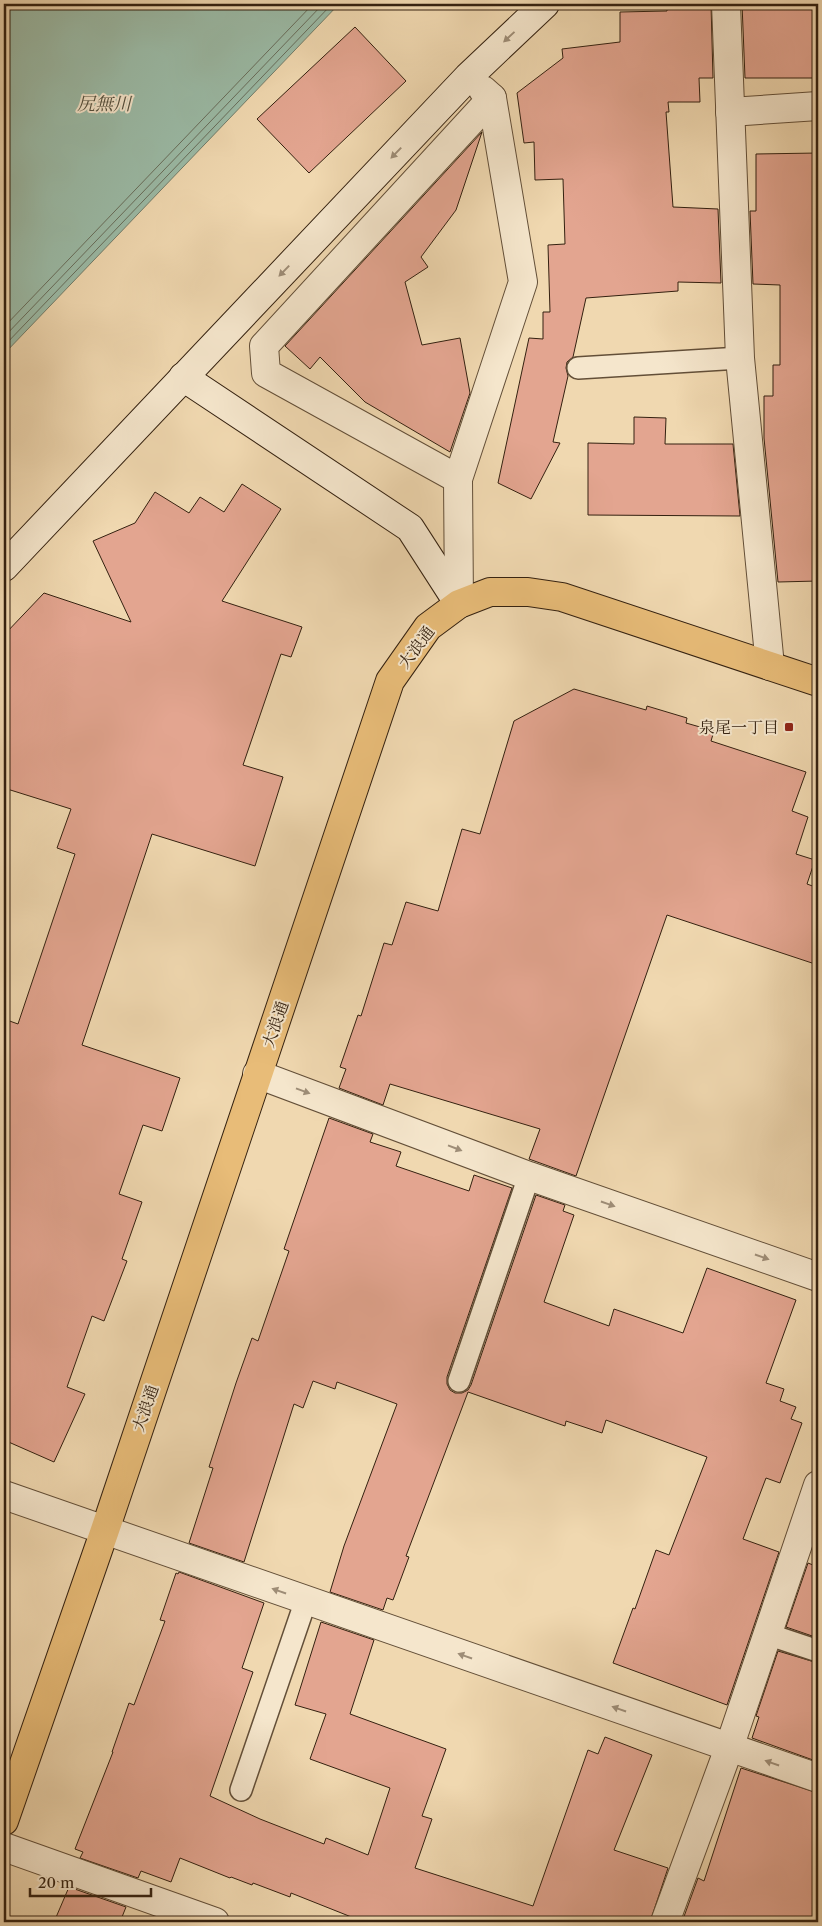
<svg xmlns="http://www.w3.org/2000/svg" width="822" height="1926" font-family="'Libre Caslon Text','Noto Serif JP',serif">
  <rect width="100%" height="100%" fill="#f0d8b0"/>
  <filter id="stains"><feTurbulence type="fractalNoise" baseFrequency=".004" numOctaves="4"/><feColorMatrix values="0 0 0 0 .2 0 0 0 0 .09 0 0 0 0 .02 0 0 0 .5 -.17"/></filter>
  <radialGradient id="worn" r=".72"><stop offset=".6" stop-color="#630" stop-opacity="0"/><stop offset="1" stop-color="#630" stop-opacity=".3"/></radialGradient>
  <path fill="#9bbba7" stroke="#727d6b" d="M 4,4 L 339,4 L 4,354 Z"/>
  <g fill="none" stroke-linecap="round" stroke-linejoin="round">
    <g stroke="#686e5c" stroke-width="1">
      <path d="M 4,327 L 313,4"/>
      <path d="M 4,337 L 323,4"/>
      <path d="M 4,346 L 332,4"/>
    </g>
  </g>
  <g fill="#e3a590" stroke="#342110">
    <path d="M 667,4 L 711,4 L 713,78 L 699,78 L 700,102 L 668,102 L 669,112 L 666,112 L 673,207 L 718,209 L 721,283 L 678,282 L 678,291 L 586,298 L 573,357 L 567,362 L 566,368 L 568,376 L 553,442 L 560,443 L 531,499 L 498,483 L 529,338 L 543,339 L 543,312 L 550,312 L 548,245 L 565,244 L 563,179 L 535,180 L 534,142 L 524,143 L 517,93 L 563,58 L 562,49 L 620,42 L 620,12 L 667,11 Z"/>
    <path d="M 742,4 L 818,4 L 818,78 L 745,78 Z"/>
    <path d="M 355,27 L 406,81 L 309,173 L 257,119 Z"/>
    <path d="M 482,132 L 456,210 L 421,257 L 428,267 L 405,282 L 422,345 L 460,338 L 470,393 L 450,452 L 365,402 L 320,357 L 310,369 L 285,346 Z"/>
    <path d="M 818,153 L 818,581 L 778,582 L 764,438 L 764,396 L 773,396 L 773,365 L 780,365 L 780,285 L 753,284 L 750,211 L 756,211 L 756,154 Z"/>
    <path d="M 634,417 L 666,418 L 665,444 L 733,444 L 740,516 L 588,515 L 588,443 L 634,444 Z"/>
    <path d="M 242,484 L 281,509 L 222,601 L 302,627 L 291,657 L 281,654 L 243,765 L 283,777 L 255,866 L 152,834 L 82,1045 L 180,1078 L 162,1131 L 143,1125 L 119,1194 L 142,1202 L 122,1259 L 127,1261 L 104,1321 L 92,1316 L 67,1387 L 85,1394 L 54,1462 L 4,1440 L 4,1019 L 18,1024 L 75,854 L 57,848 L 71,809 L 4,788 L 4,635 L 44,593 L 131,622 L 93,541 L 135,523 L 155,492 L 189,513 L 200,497 L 224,512 Z"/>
    <path d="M 574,689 L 646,710 L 647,706 L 687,718 L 686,723 L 714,731 L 711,741 L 806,772 L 792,811 L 808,817 L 796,854 L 815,860 L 807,884 L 818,888 L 818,965 L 667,915 L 576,1176 L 529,1159 L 540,1129 L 390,1084 L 383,1105 L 339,1088 L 346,1069 L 340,1067 L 358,1015 L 361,1016 L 384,943 L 392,945 L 406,902 L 438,911 L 462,829 L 480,834 L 514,721 Z"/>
    <path d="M 329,1118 L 373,1134 L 370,1142 L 401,1152 L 396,1166 L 469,1191 L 474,1175 L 512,1188 L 447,1377 L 447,1384 L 450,1390 L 455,1393 L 462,1393 L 468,1390 L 471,1385 L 536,1195 L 565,1205 L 563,1211 L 574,1215 L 544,1302 L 609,1326 L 614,1309 L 683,1333 L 707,1268 L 796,1300 L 766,1383 L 784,1389 L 780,1401 L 796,1407 L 791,1419 L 802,1423 L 780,1483 L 766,1478 L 743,1539 L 779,1552 L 727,1705 L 613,1663 L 633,1608 L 635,1609 L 656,1550 L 669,1555 L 707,1457 L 606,1420 L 602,1433 L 566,1421 L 565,1426 L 468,1392 L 406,1556 L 409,1557 L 393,1600 L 387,1598 L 383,1610 L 330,1592 L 344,1546 L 397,1404 L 337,1382 L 335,1389 L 313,1381 L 303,1408 L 294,1404 L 244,1562 L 189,1543 L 213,1468 L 209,1467 L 236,1383 L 252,1338 L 258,1341 L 289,1251 L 284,1249 Z"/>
    <path d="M 808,1563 L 818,1567 L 818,1638 L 786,1627 Z"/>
    <path d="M 179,1572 L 264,1603 L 242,1668 L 253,1672 L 210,1796 L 260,1819 L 324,1844 L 326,1838 L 368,1855 L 390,1788 L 310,1759 L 326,1714 L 295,1705 L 321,1622 L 374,1640 L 350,1714 L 446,1749 L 422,1816 L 432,1819 L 415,1868 L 533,1906 L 588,1750 L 598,1754 L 605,1737 L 652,1755 L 614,1850 L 668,1868 L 650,1922 L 364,1922 L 291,1893 L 290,1897 L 253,1883 L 252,1885 L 231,1877 L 230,1878 L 180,1858 L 171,1882 L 141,1871 L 138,1878 L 80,1858 L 83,1852 L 75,1849 L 113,1752 L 112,1752 L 129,1703 L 134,1705 L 165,1621 L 160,1620 L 176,1573 L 178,1574 Z"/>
    <path d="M 778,1651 L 818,1663 L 818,1745 L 813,1760 L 752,1738 L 759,1717 L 756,1716 Z"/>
    <path d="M 741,1768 L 818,1793 L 818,1922 L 682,1922 L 698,1878 L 704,1881 Z"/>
    <path d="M 69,1887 L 126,1907 L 120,1922 L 54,1922 Z"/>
  </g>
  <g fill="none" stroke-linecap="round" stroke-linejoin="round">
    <defs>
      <g id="lane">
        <path d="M 578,368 L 740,358"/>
        <path d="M 459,1381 L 529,1176"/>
        <path d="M 767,1634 L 818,1651"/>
        <path d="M 241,1790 L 306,1600"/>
      </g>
      <g id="street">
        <path d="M 726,4 L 740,358 L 770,666"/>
        <path d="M 730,112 L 818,106"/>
        <path d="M 458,479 L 266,373 L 264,346 L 492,98"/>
        <path d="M 459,604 L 458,479 L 523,282 L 492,98 L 483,90"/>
        <path d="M 257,1074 L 529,1176 L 818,1277"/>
        <path d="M 4,1495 L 818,1778"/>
        <path d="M 4,1847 L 215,1922"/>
        <path d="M 665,1922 L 729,1748 L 818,1485"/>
      </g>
      <g id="secondary">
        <path d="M 183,377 L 410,528 L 459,604"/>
        <path d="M 4,567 L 468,77 L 545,4"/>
      </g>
      <path id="primary" d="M 4,1821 L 105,1530 L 390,681 L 428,627 L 459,604 L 490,592 L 528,592 L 562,597 L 818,682"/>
    </defs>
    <use href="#lane" stroke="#634f38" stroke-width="24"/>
    <use href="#street" stroke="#634f38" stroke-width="30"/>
    <use href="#secondary" stroke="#342110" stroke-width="30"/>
    <use href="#primary" stroke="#342110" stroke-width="30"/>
    <use href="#lane" stroke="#f5e6cc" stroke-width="21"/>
    <use href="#street" stroke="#f5e6cc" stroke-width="28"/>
    <use href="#secondary" stroke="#f5e6cc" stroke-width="28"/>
    <use href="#primary" stroke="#e8bc78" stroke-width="28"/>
  </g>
  <defs><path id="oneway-solid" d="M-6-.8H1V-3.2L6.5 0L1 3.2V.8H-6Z" transform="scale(1.25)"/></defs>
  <g fill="#9e8d77">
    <use href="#oneway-solid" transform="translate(509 37) rotate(137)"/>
    <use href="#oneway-solid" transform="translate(396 153) rotate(134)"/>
    <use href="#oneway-solid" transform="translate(284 271) rotate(134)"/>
    <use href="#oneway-solid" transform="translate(303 1091) rotate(20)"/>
    <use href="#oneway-solid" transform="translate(455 1148) rotate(21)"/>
    <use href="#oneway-solid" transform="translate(608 1204) rotate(19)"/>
    <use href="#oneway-solid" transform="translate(762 1257) rotate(19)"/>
    <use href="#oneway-solid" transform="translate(279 1591) rotate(-161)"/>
    <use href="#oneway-solid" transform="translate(465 1656) rotate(-161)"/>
    <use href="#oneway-solid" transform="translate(619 1709) rotate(-161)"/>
    <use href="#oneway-solid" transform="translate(772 1763) rotate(-161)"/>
  </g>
  <rect fill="#8f2418" stroke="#f5e6cc" stroke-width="2" x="784" y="722" width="10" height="10" rx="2.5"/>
  <g text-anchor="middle" stroke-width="4" stroke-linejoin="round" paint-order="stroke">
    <g font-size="16" fill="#342110" stroke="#f5e6cc">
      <text transform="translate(416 647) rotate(-53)" y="6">大浪通</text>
      <text transform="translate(275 1024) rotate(-71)" y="6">大浪通</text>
      <text transform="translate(145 1408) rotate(-71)" y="6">大浪通</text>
    </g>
    <g font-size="16" fill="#342110" stroke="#f5e6cc" text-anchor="end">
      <text x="779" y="733">泉尾一丁目</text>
    </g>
    <g font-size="18" font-style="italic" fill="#534f3d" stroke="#f5e6cc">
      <text x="104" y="110">尻無川</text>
    </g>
  </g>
  <rect width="822" height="1926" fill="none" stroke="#f0d8b0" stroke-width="20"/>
  <rect x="5" y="5" width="812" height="1916" fill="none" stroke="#342110" stroke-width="2.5"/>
  <rect x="10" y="10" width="802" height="1906" fill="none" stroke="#342110"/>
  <path d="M30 1888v8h121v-8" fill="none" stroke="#342110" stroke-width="2.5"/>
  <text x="38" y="1888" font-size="15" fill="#342110" stroke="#f5e6cc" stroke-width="4" paint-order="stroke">20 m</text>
  <rect width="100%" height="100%" filter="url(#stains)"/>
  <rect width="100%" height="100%" fill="url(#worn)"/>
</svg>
